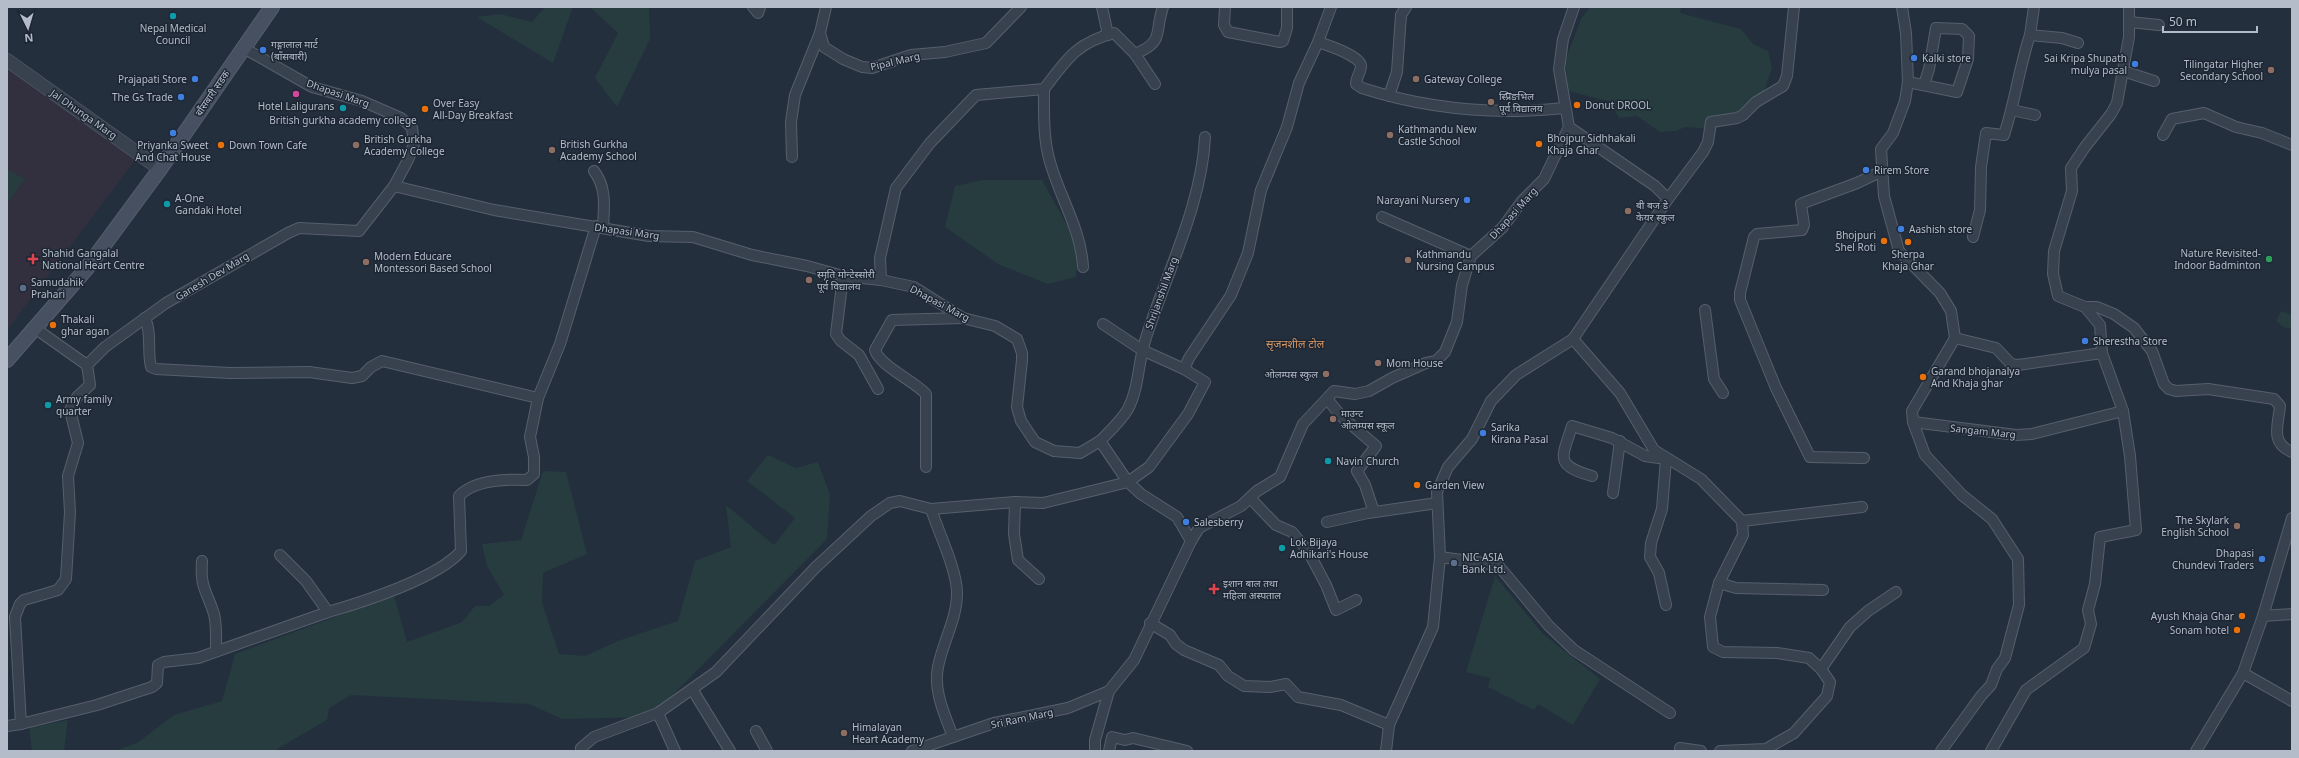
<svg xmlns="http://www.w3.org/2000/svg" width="2299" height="758" font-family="'Noto Sans','Noto Sans Devanagari',sans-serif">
  <rect width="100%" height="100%" fill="#242f3e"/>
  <path fill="#32303f" d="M 7,63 L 138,156 L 7,330 Z"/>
  <g fill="#263c3f">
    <path d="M 545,7 L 573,7 L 553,63 L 477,17 L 500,14 L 532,22 Z"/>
    <path d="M 590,7 L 649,7 L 650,39 L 617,107 L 595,78 L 618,33 Z"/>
    <path d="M 1590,7 L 1681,7 L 1680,13 L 1741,29 L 1753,44 L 1768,51 L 1772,68 L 1761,100 L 1728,124 L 1715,129 L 1685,127 L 1676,131 L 1660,132 L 1637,116 L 1619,118 L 1611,102 L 1568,91 L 1565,61 L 1581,19 Z"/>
    <path d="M 7,169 L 25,179 L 7,204 Z"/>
    <path d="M 983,180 L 1042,180 L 1068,227 L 1077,255 L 1076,277 L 1048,284 L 998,264 L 945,227 L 955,186 Z"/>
    <path d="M 2281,311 L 2292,315 L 2292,329 L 2283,327 L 2276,321 Z"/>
    <path d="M 768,455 L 796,468 L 818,462 L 830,495 L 827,539 L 651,717 L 562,719 L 529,704 L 351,695 L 329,708 L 327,720 L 274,751 L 114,751 L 137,743 L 174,715 L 222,701 L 235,654 L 394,595 L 407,642 L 462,622 L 475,606 L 489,606 L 504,595 L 487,566 L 482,544 L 521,540 L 543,471 L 566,472 L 587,554 L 543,573 L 542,603 L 559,654 L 585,656 L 618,641 L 678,621 L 695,561 L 731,547 L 726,505 L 774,545 L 795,518 L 747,481 Z"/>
    <path d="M 1495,576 L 1543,634 L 1600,679 L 1573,725 L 1538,704 L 1534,710 L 1488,687 L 1490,678 L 1466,672 Z"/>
    <path d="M 68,720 L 64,751 L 32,751 L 29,728 Z"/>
  </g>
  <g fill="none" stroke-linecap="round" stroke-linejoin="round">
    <defs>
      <g id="minor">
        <path d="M 753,7 L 758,13 L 760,7"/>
        <path d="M 826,7 L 820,33 L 824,47 L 843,59 L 862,67 L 872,68 L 911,55 L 945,52 L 986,43 L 1021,7"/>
        <path d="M 1102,7 L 1108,35"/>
        <path d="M 1225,7 L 1224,25 L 1228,32 L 1280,42 L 1283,41 L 1287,28 L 1287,7"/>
        <path d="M 1331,7 L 1318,42 C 1327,45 1361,56 1361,66 C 1361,72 1356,77 1356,84 L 1362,88 C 1427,109 1497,115 1565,108"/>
        <path d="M 1902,7 L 1906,33 L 1908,82 L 1905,101 L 1893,133 L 1881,149 L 1884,196 L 1899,251 L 1940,293 L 1951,311 L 1955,338 L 1912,411 L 1913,422 L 1925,455 L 1962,495 L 1992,519 L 2018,559 L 2019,605 L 2005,658 L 1997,669 L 1991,685 L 1981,696 L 1941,751"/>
        <path d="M 2034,7 L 2030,35 L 2062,38 L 2078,43"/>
        <path d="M 2129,22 L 2159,25"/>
        <path d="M 242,47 L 312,87 L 362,101 L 401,118 L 408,124 L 412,128 L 414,144 L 408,160 L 394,186 L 494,210 L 649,236 L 693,237 L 752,255 L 807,266 L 843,276 L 881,280 L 914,287 L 963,318 L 995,326 L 1017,339 L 1022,353 L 1022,360 L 1017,407 L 1021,421 L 1035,442 L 1054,451 L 1080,453 L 1100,441 L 1128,482 L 1141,494 L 1177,517 L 1191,541"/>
        <path d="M 1135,54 L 1155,84"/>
        <path d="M 2123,71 L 2154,81"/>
        <path d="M 1908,82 L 1957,92 L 1968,59 L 1969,36 L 1962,29 L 1936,28 L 1929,69 L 1924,85"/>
        <path d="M 1044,89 C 1044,112 1043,139 1050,162 C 1060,198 1081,229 1083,267"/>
        <path d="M 1389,96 L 1397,72 L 1401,15 L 1406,7"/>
        <path d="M 2012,110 L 2035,115"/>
        <path d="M 1569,127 L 1655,186 L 1668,199 L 1573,339 L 1620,393 L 1654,450 L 1701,479 L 1742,521 L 1743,535 L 1719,583 L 1736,588 L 1823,590"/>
        <path d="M 2163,135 L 2172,119 L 2204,113 L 2236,127 L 2262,133 L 2292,145"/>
        <path d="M 792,157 L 791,122 L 795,95 L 820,33"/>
        <path d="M 594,171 C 607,188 604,207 603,227"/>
        <path d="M 1668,199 L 1703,152 L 1708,142 L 1711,122 L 1737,118 L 1743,115 L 1756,102 L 1783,86 L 1787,76 L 1794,7"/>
        <path d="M 1382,217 L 1471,256"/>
        <path d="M 1973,237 L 1980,210 L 1981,167 L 1986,133 L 2004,135 C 2015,102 2019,68 2030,35"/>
        <path d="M 843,276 L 836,334 L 841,341 L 859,355 L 878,389"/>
        <path d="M 881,280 L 880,258 L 896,188 L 930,143 L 976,95 L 1044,89 C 1067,59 1076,43 1114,33 L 1135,54 C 1165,41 1154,34 1163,7"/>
        <path d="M 2085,307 L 2097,307 L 2114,314 L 2134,328 L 2152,351 L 2164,384 L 2169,389 L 2176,391 L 2208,389 L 2274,399 L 2280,406 C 2278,426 2270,443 2292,452"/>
        <path d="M 1705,310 L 1714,379 L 1723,393"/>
        <path d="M 145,318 C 152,333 147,351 151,367 L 156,369 L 230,373 L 309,372 L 352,378 L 362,376 L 371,367 L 382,361 L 538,398 L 560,344 L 596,226"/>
        <path d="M 1103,324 L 1142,350 L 1184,369"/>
        <path d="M 36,329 L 87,365 L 105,347 L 166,303 L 288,233 L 299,228 L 359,231 L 394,186"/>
        <path d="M 1955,338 L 1996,348 L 2011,364 L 2018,365 L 2102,353"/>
        <path d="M 87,365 L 90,385 L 77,397 L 70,410 L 78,443 L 68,476 L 70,512 L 66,579 L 58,590 L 24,600 L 20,604 L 15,617 L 21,724 L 97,705 L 152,687 L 157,683 L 158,665 L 164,662 L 198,658 L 328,612 L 306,581 L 280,555"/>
        <path d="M 1328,400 L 1341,416 L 1376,446 L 1357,471 L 1365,485 L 1374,512"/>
        <path d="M 1913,422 L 2016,435 L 2032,434 L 2123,411"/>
        <path d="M 1100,441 C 1110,431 1121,421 1128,409 C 1139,388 1138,363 1145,341 C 1165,276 1202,205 1205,137"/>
        <path d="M 1864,458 L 1810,457 L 1776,388 L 1740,300 L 1740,293 L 1754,237 L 1757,234 L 1802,230 L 1804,225 L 1801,204 L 1803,203 L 1857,183 L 1882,171"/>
        <path d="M 926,467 L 926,394 C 913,380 880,366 875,350 L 892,320 L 963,318"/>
        <path d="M 1592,476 C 1554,465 1562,458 1572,426 L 1612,438 L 1645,456 L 1666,459 L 1662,509 L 1651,543 L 1650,557 L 1659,573 L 1666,605"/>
        <path d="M 1613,493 L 1620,441"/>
        <path d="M 1250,498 L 1276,525 L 1292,532 L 1308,551 L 1326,585 L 1336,610 L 1356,600"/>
        <path d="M 1015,502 L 1014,534 L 1018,560 L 1039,579"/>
        <path d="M 931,509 C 938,531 957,570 957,593 C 957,619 943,641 938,667 C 933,691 945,715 953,737"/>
        <path d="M 1742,521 L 1862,507"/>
        <path d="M 1327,522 L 1368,513 L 1437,503"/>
        <path d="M 1440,557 L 1498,565 L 1549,626 L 1574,650 L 1670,713"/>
        <path d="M 202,561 C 200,589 207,591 214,614 C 217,626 216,640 216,651"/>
        <path d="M 1719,583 L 1710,617 L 1713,647 L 1723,652 L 1777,653 L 1809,658 L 1821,669 L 1830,682 L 1827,696 L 1794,733 L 1766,749 L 1720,751"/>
        <path d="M 328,612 C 363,602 438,578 461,551 L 459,496 C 474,480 507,479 527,480 L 534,474 L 534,457 L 530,437 L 538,398"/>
        <path d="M 2263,616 L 2292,614"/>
        <path d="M 1150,623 L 1170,635 L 1176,644 L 1184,650 L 1219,665 L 1228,676 L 1244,686 L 1270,687 L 1286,684 L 1298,697 L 1341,705 L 1389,725"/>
        <path d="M 1821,669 L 1850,627 L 1868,611 L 1896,592"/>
        <path d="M 2243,673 L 2292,701"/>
        <path d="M 692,689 L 730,751"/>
        <path d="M 658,713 L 675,751"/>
        <path d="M 7,726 L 21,724"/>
        <path d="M 756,731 L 767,751"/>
        <path d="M 1680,748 L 1701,751"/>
        <path d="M 581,751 L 581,748 L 594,737 L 658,713 L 716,672 L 816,567 L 871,516 L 890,503 L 900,501 L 931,509 L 1015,502 L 1043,503 L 1128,482 L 1149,467 L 1188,414 L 1205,382 L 1184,369 L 1189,358 L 1231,295 L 1248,253 L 1261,190 L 1287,127 L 1299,83 L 1318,42"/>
        <path d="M 912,751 L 994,723 L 1068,708 L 1109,691"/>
        <path d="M 1095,751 L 1095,740 L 1109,691 L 1134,660 L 1191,541 L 1199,528 L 1241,506 L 1257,491 L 1280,477 L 1303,424 L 1334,391 L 1355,394 L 1369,391 L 1392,378 L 1426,363 L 1436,361 L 1445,352 L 1457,322 L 1462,285 L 1471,256 L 1503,227 L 1522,201 L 1544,179 L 1569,127 L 1559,69 L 1563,39 L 1574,7"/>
        <path d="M 1109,751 L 1112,737 L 1125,740 L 1133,738 L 1187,751"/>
        <path d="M 1386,751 L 1389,725 L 1433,627 L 1440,557 L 1437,492 L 1448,467 L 1472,439 L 1491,401 L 1516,375 L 1573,339"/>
        <path d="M 1991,751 L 2026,690 L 2084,648 L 2091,624 L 2088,610 L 2095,584 L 2100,537 L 2136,530 L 2130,456 L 2123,411 L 2102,353 L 2100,325 L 2085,307 L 2058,296 L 2053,274 L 2054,251 L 2072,191 L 2071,168 L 2085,147 L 2111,114 L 2117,103 L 2129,37 L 2129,7"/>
        <path d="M 2196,751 L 2243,673 L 2263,616 L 2292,518"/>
      </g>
      <path id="tertiary" d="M 7,60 L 160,169"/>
      <path id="secondary" d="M 7,360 L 87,268 L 160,169 L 272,7"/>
    </defs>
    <use href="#minor" stroke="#565f6c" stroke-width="12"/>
    <use href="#tertiary" stroke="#565f6c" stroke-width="14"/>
    <use href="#secondary" stroke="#565f6c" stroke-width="16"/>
    <use href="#minor" stroke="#38414e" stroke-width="10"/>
    <use href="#tertiary" stroke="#38414e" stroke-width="13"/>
    <use href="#secondary" stroke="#465061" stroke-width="14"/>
  </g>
  <g fill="#0f9aa8" stroke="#1d2633" stroke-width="1.5">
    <circle cx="173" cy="16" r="4"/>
    <circle cx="343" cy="108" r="4"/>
    <circle cx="167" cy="204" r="4"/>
    <circle cx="48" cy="405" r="4"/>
    <circle cx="1328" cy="461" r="4"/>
    <circle cx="1282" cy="548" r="4"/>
  </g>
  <g fill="#3f7fe0" stroke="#1d2633" stroke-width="1.5">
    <circle cx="263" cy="50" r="4"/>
    <circle cx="1914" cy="58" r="4"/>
    <circle cx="2135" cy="64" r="4"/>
    <circle cx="195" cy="79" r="4"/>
    <circle cx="181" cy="97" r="4"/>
    <circle cx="173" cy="133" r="4"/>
    <circle cx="1866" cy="170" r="4"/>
    <circle cx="1467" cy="200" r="4"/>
    <circle cx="1901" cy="229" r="4"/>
    <circle cx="2085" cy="341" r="4"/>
    <circle cx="1483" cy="433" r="4"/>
    <circle cx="1186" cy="522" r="4"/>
    <circle cx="2262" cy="559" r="4"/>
  </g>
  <g fill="#8d6e63" stroke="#1d2633" stroke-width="1.5">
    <circle cx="2271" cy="70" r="4"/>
    <circle cx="1416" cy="79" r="4"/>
    <circle cx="1491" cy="102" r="4"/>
    <circle cx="1390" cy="135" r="4"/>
    <circle cx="356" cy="145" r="4"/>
    <circle cx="552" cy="150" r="4"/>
    <circle cx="1628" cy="211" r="4"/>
    <circle cx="1408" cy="260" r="4"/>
    <circle cx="366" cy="262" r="4"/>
    <circle cx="809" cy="280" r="4"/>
    <circle cx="1378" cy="363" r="4"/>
    <circle cx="1326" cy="374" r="4"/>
    <circle cx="1333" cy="419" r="4"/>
    <circle cx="2237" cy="526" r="4"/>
    <circle cx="844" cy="733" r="4"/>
  </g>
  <circle fill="#d1479c" stroke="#1d2633" stroke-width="1.5" cx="296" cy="94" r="4"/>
  <g fill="#e8710a" stroke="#1d2633" stroke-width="1.5">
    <circle cx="1577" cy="105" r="4"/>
    <circle cx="425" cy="109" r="4"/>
    <circle cx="1539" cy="144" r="4"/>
    <circle cx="221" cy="145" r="4"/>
    <circle cx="1884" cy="241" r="4"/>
    <circle cx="1908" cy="242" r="4"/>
    <circle cx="53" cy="325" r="4"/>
    <circle cx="1923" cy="377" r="4"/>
    <circle cx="1417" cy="485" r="4"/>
    <circle cx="2242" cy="616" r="4"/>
    <circle cx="2237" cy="630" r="4"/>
  </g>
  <g fill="#e0444e" stroke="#1d2633" stroke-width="1.5">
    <path d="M31 253h4v4h4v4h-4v4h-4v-4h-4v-4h4z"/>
    <path d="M1212 583h4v4h4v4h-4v4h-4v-4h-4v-4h4z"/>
  </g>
  <circle fill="#2e9e5b" stroke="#1d2633" stroke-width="1.5" cx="2269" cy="259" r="4"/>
  <g fill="#5c6f8a" stroke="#1d2633" stroke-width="1.5">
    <circle cx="23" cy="288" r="4"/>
    <circle cx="1454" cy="563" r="4"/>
  </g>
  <g text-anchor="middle" stroke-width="3" stroke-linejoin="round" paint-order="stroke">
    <g font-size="10" fill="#b4bcc9" stroke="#1d2633" text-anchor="start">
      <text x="173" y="32" text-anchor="middle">Nepal Medical<tspan x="173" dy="12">Council</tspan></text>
      <text x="271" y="48">गङ्गालाल मार्ट<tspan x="271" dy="12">(बाँसबारी)</tspan></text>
      <text x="1922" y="62">Kalki store</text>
      <text x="2127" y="62" text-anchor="end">Sai Kripa Shupath<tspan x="2127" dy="12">mulya pasal</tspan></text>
      <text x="2263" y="68" text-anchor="end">Tilingatar Higher<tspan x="2263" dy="12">Secondary School</tspan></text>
      <text x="187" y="83" text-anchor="end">Prajapati Store</text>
      <text x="1424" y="83">Gateway College</text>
      <text x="1499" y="100">स्प्रिङभिल<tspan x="1499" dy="12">पूर्व विद्यालय</tspan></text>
      <text x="173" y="101" text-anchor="end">The Gs Trade</text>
      <text x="433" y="107">Over Easy<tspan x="433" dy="12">All-Day Breakfast</tspan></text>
      <text x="1585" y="109">Donut DROOL</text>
      <text x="296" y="110" text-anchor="middle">Hotel Laligurans</text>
      <text x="343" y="124" text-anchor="middle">British gurkha academy college</text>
      <text x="1398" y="133">Kathmandu New<tspan x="1398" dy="12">Castle School</tspan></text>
      <text x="1547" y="142">Bhojpur Sidhhakali<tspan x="1547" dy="12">Khaja Ghar</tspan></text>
      <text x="364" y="143">British Gurkha<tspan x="364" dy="12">Academy College</tspan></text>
      <text x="560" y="148">British Gurkha<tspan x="560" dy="12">Academy School</tspan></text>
      <text x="173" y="149" text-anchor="middle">Priyanka Sweet<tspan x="173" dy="12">And Chat House</tspan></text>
      <text x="229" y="149">Down Town Cafe</text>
      <text x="1874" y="174">Rirem Store</text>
      <text x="175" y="202">A-One<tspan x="175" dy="12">Gandaki Hotel</tspan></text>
      <text x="1459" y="204" text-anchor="end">Narayani Nursery</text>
      <text x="1636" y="209">बी बज डे<tspan x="1636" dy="12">केयर स्कुल</tspan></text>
      <text x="1909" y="233">Aashish store</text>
      <text x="1876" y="239" text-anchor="end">Bhojpuri<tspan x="1876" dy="12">Shel Roti</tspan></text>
      <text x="42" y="257">Shahid Gangalal<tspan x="42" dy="12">National Heart Centre</tspan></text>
      <text x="2261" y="257" text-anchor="end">Nature Revisited-<tspan x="2261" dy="12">Indoor Badminton</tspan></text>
      <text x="1416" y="258">Kathmandu<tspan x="1416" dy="12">Nursing Campus</tspan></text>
      <text x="1908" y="258" text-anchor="middle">Sherpa<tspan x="1908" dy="12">Khaja Ghar</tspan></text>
      <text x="374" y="260">Modern Educare<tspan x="374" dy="12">Montessori Based School</tspan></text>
      <text x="817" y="278">स्मृति मोन्टेस्सोरी<tspan x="817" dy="12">पूर्व विद्यालय</tspan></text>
      <text x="31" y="286">Samudahik<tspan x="31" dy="12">Prahari</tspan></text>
      <text x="61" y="323">Thakali<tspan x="61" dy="12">ghar agan</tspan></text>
      <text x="2093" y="345">Sherestha Store</text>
      <text x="1386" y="367">Mom House</text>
      <text x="1931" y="375">Garand bhojanalya<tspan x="1931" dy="12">And Khaja ghar</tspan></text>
      <text x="1318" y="378" text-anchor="end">ओलम्पस स्कुल</text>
      <text x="56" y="403">Army family<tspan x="56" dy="12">quarter</tspan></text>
      <text x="1341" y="417">माउन्ट<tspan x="1341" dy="12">ओलम्पस स्कूल</tspan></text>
      <text x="1491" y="431">Sarika<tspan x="1491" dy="12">Kirana Pasal</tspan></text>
      <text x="1336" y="465">Navin Church</text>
      <text x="1425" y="489">Garden View</text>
      <text x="2229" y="524" text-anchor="end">The Skylark<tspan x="2229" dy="12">English School</tspan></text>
      <text x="1194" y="526">Salesberry</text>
      <text x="1290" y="546">Lok Bijaya<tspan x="1290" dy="12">Adhikari's House</tspan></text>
      <text x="2254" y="557" text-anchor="end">Dhapasi<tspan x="2254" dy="12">Chundevi Traders</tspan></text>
      <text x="1462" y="561">NIC ASIA<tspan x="1462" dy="12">Bank Ltd.</tspan></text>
      <text x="1223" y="587">इशान बाल तथा<tspan x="1223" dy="12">महिला अस्पताल</tspan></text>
      <text x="2234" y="620" text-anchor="end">Ayush Khaja Ghar</text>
      <text x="2229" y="634" text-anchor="end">Sonam hotel</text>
      <text x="852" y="731">Himalayan<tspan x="852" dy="12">Heart Academy</tspan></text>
    </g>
    <g font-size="10" fill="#b4bcc9" stroke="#1d2633">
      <text transform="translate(895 61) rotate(-13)" y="4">Pipal Marg</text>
      <text transform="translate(212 93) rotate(-56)" y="4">बाँसबारी सडक</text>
      <text transform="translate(338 93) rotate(19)" y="4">Dhapasi Marg</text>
      <text transform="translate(84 114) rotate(35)" y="4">Jal Dhunga Marg</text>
      <text transform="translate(1513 213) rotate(-48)" y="4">Dhapasi Marg</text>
      <text transform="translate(627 231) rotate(8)" y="4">Dhapasi Marg</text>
      <text transform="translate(212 276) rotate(-31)" y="4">Ganesh Dev Marg</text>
      <text transform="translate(1161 293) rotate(-70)" y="4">Shrijanshil Marg</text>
      <text transform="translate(940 303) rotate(28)" y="4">Dhapasi Marg</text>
      <text transform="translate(1983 431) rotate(6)" y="4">Sangam Marg</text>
      <text transform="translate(1022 718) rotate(-12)" y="4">Sri Ram Marg</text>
    </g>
    <g font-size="11" fill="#d59563" stroke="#1d2633">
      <text x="1295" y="348">सृजनशील टोल</text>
    </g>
  </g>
  <rect width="2299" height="758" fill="none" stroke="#b4bcc9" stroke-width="16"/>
  <g transform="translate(28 28) rotate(175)" stroke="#1d2633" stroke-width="3" paint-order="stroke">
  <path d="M0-3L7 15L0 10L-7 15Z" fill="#b4bcc9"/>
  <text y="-6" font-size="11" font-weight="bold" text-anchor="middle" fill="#b4bcc9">N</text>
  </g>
  <path d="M2163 26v6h94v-6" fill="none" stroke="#b4bcc9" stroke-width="2"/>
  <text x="2169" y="26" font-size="12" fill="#b4bcc9" stroke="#1d2633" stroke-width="3" paint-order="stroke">50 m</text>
</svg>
